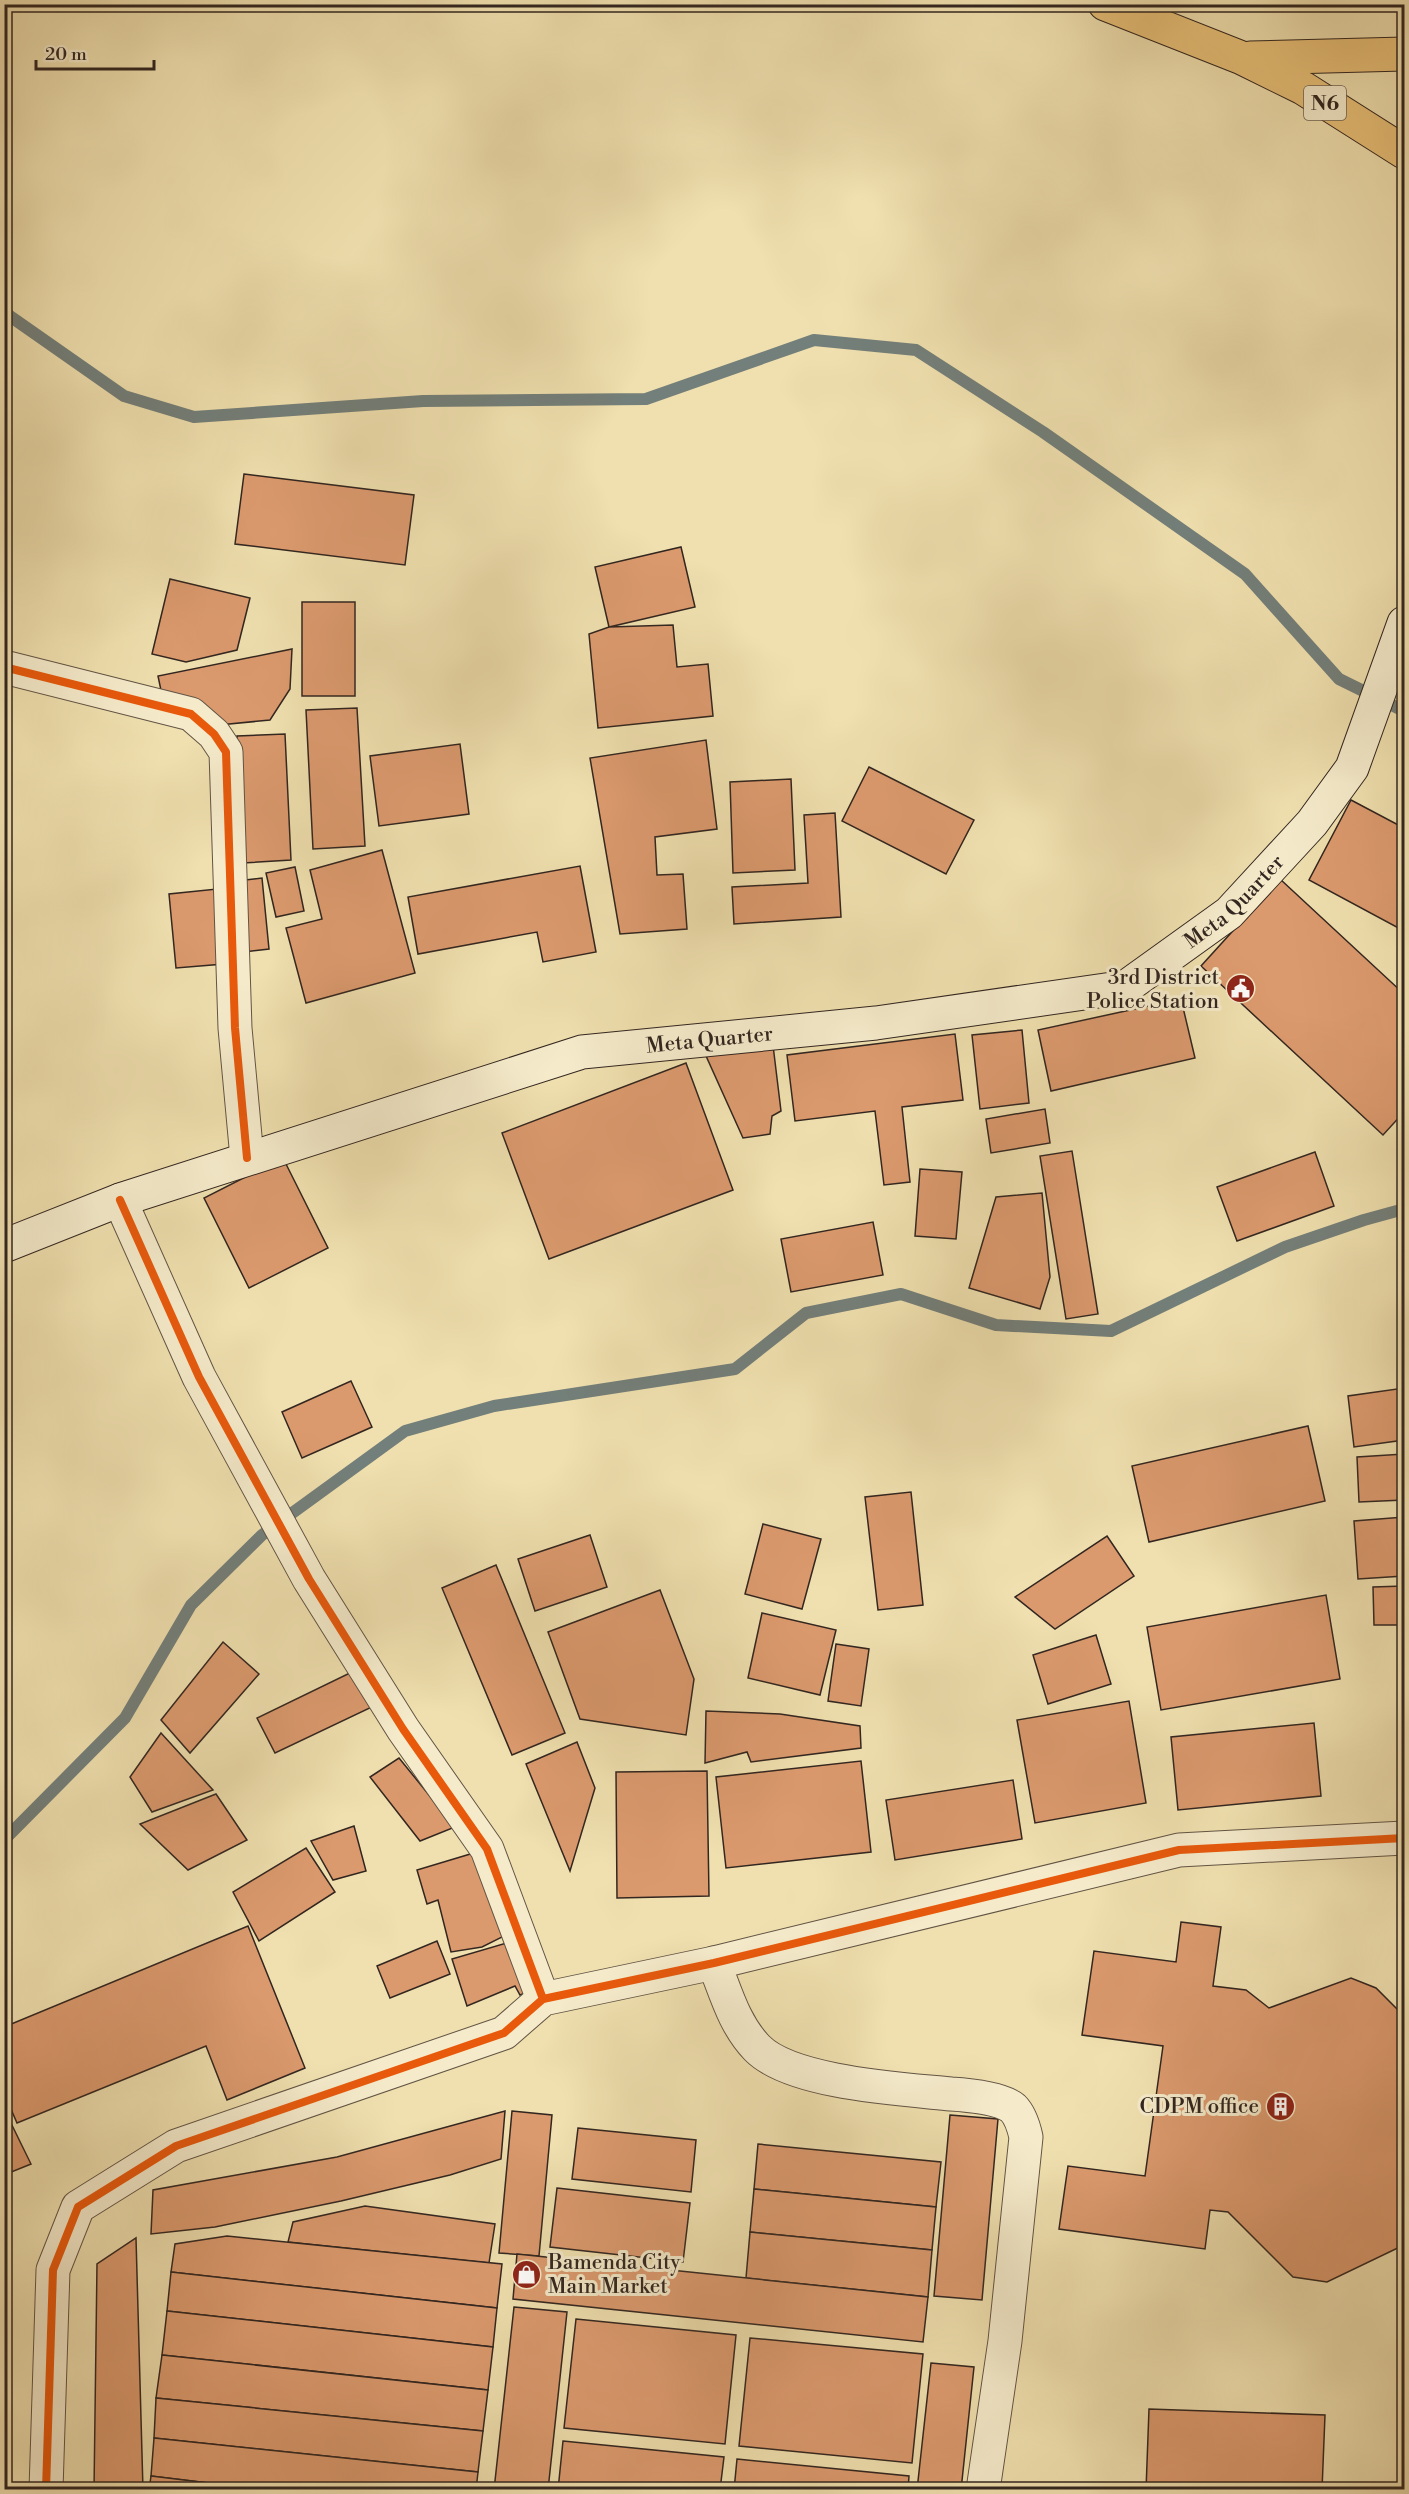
<svg xmlns="http://www.w3.org/2000/svg" width="1409" height="2494" font-family="'Libre Bodoni',serif">
  <rect width="100%" height="100%" fill="#f0e0af"/>
  <filter id="stains"><feTurbulence type="fractalNoise" baseFrequency=".00333" numOctaves="4"/><feColorMatrix values="0 0 0 0 .2 0 0 0 0 .09 0 0 0 0 .02 0 0 0 .5 -.17"/></filter>
  <radialGradient id="worn" r=".72"><stop offset=".6" stop-color="#630" stop-opacity="0"/><stop offset="1" stop-color="#630" stop-opacity=".3"/></radialGradient>
  <g fill="none" stroke-linecap="round" stroke-linejoin="round">
    <g stroke="#737f7a" stroke-width="12">
      <path d="M 4,312 L 124,396 L 194,417 L 423,401 L 646,399 L 814,340 L 916,350 L 1043,432 L 1245,574 L 1339,679 L 1404,711"/>
      <path d="M 4,1840 L 125,1718 L 191,1605 L 262,1535 L 405,1431 L 494,1406 L 735,1369 L 806,1313 L 901,1294 L 996,1325 L 1111,1331 L 1285,1247 L 1364,1220 L 1404,1209"/>
    </g>
  </g>
  <g fill="#db9a6e" stroke="#322620" stroke-width="1.5">
    <path d="M 244,474 L 414,495 L 405,565 L 235,544 Z"/>
    <path d="M 681,547 L 695,607 L 609,627 L 595,567 Z"/>
    <path d="M 170,579 L 250,598 L 237,650 L 186,662 L 152,654 Z"/>
    <rect x="302" y="602" width="53" height="94"/>
    <path d="M 673,625 L 677,667 L 708,664 L 713,716 L 598,728 L 589,634 L 609,627 Z"/>
    <path d="M 292,649 L 290,689 L 270,720 L 219,725 L 163,700 L 158,676 Z"/>
    <path d="M 357,708 L 365,846 L 313,849 L 306,710 Z"/>
    <path d="M 285,734 L 291,860 L 243,863 L 237,736 Z"/>
    <path d="M 706,740 L 717,829 L 655,837 L 657,875 L 683,874 L 687,929 L 620,934 L 590,758 Z"/>
    <path d="M 460,744 L 469,814 L 379,826 L 370,756 Z"/>
    <path d="M 869,767 L 974,820 L 946,874 L 842,821 Z"/>
    <path d="M 791,779 L 795,870 L 733,873 L 730,782 Z"/>
    <path d="M 1351,800 L 1404,828 L 1404,931 L 1309,880 Z"/>
    <path d="M 835,813 L 841,917 L 734,924 L 732,887 L 808,883 L 804,815 Z"/>
    <path d="M 382,850 L 415,973 L 306,1003 L 286,928 L 322,919 L 310,870 Z"/>
    <path d="M 580,866 L 596,952 L 543,962 L 537,932 L 418,954 L 408,897 Z"/>
    <path d="M 295,867 L 304,911 L 276,917 L 266,873 Z"/>
    <path d="M 262,878 L 269,949 L 244,952 L 237,881 Z"/>
    <path d="M 1280,879 L 1404,994 L 1404,1112 L 1383,1135 L 1201,966 Z"/>
    <path d="M 217,889 L 224,964 L 176,968 L 169,894 Z"/>
    <path d="M 1181,999 L 1195,1058 L 1051,1091 L 1038,1030 Z"/>
    <path d="M 1022,1030 L 1029,1103 L 980,1109 L 972,1035 Z"/>
    <path d="M 955,1034 L 963,1100 L 902,1107 L 910,1182 L 884,1185 L 875,1111 L 795,1121 L 787,1055 Z"/>
    <path d="M 772,1037 L 781,1111 L 772,1116 L 770,1134 L 743,1138 L 702,1047 Z"/>
    <path d="M 686,1063 L 733,1190 L 549,1259 L 502,1133 Z"/>
    <path d="M 1045,1109 L 1050,1143 L 991,1153 L 986,1119 Z"/>
    <path d="M 1072,1151 L 1098,1314 L 1066,1319 L 1040,1156 Z"/>
    <path d="M 1315,1152 L 1334,1206 L 1237,1241 L 1217,1187 Z"/>
    <path d="M 283,1158 L 328,1248 L 249,1288 L 204,1198 Z"/>
    <path d="M 920,1169 L 962,1172 L 956,1239 L 915,1236 Z"/>
    <path d="M 1042,1193 L 1050,1277 L 1040,1309 L 969,1288 L 996,1197 Z"/>
    <path d="M 873,1222 L 883,1275 L 791,1292 L 781,1239 Z"/>
    <path d="M 351,1381 L 372,1427 L 302,1458 L 282,1412 Z"/>
    <path d="M 1404,1388 L 1404,1440 L 1354,1447 L 1348,1396 Z"/>
    <path d="M 1308,1426 L 1325,1501 L 1149,1542 L 1132,1466 Z"/>
    <path d="M 1404,1454 L 1404,1500 L 1359,1502 L 1357,1457 Z"/>
    <path d="M 911,1492 L 923,1605 L 878,1610 L 865,1497 Z"/>
    <path d="M 1404,1517 L 1404,1576 L 1358,1579 L 1354,1521 Z"/>
    <path d="M 763,1524 L 821,1539 L 802,1609 L 745,1594 Z"/>
    <path d="M 590,1535 L 607,1587 L 535,1611 L 518,1559 Z"/>
    <path d="M 1107,1536 L 1134,1576 L 1055,1629 L 1015,1597 Z"/>
    <path d="M 496,1565 L 565,1733 L 512,1755 L 442,1588 Z"/>
    <path d="M 1404,1586 L 1404,1625 L 1374,1625 L 1373,1587 Z"/>
    <path d="M 660,1590 L 694,1679 L 686,1735 L 580,1719 L 548,1632 Z"/>
    <path d="M 1326,1595 L 1340,1679 L 1161,1710 L 1147,1627 Z"/>
    <path d="M 762,1613 L 836,1630 L 820,1695 L 748,1678 Z"/>
    <path d="M 1096,1635 L 1111,1684 L 1048,1704 L 1033,1655 Z"/>
    <path d="M 223,1642 L 259,1674 L 190,1753 L 161,1720 Z"/>
    <path d="M 836,1644 L 869,1649 L 861,1706 L 828,1701 Z"/>
    <path d="M 356,1670 L 374,1706 L 275,1753 L 257,1718 Z"/>
    <path d="M 1129,1701 L 1146,1803 L 1035,1823 L 1017,1720 Z"/>
    <path d="M 706,1711 L 780,1714 L 860,1726 L 861,1748 L 751,1762 L 747,1752 L 705,1763 Z"/>
    <path d="M 1314,1723 L 1321,1796 L 1178,1810 L 1171,1737 Z"/>
    <path d="M 161,1733 L 213,1790 L 152,1812 L 130,1777 Z"/>
    <path d="M 577,1742 L 595,1788 L 570,1871 L 526,1764 Z"/>
    <path d="M 399,1758 L 455,1827 L 420,1841 L 370,1777 Z"/>
    <path d="M 861,1761 L 871,1852 L 726,1868 L 716,1777 Z"/>
    <path d="M 707,1771 L 709,1896 L 617,1898 L 616,1772 Z"/>
    <path d="M 1013,1780 L 1022,1839 L 895,1860 L 886,1800 Z"/>
    <path d="M 216,1794 L 247,1840 L 188,1870 L 140,1824 Z"/>
    <path d="M 354,1826 L 366,1871 L 333,1880 L 311,1841 Z"/>
    <path d="M 306,1848 L 335,1892 L 259,1941 L 233,1892 Z"/>
    <path d="M 487,1849 L 512,1932 L 482,1947 L 451,1952 L 438,1900 L 427,1904 L 417,1870 Z"/>
    <path d="M 1181,1922 L 1221,1927 L 1213,1986 L 1246,1990 L 1269,2008 L 1351,1978 L 1376,1988 L 1404,2016 L 1404,2245 L 1327,2282 L 1293,2277 L 1228,2212 L 1210,2210 L 1205,2249 L 1059,2229 L 1068,2166 L 1145,2176 L 1163,2046 L 1082,2035 L 1094,1951 L 1176,1962 Z"/>
    <path d="M 248,1926 L 305,2068 L 227,2100 L 206,2046 L 17,2123 L 4,2093 L 4,2027 Z"/>
    <path d="M 437,1941 L 450,1974 L 390,1998 L 377,1966 Z"/>
    <path d="M 510,1942 L 528,1992 L 520,1995 L 515,1986 L 467,2006 L 452,1959 Z"/>
    <path d="M 505,2111 L 501,2159 L 450,2175 L 341,2201 L 215,2227 L 151,2234 L 153,2190 L 337,2157 Z"/>
    <path d="M 512,2111 L 552,2115 L 539,2256 L 499,2253 Z"/>
    <path d="M 6,2113 L 31,2164 L 4,2175 L 4,2114 Z"/>
    <path d="M 950,2115 L 998,2119 L 982,2300 L 934,2296 Z"/>
    <path d="M 578,2128 L 696,2140 L 691,2192 L 572,2179 Z"/>
    <path d="M 758,2144 L 941,2162 L 936,2207 L 754,2189 Z"/>
    <path d="M 557,2188 L 690,2203 L 683,2262 L 550,2247 Z"/>
    <path d="M 754,2189 L 936,2207 L 932,2250 L 750,2232 Z"/>
    <path d="M 365,2206 L 495,2224 L 489,2263 L 288,2242 L 293,2222 Z"/>
    <path d="M 750,2232 L 932,2250 L 928,2297 L 746,2278 Z"/>
    <path d="M 227,2236 L 502,2264 L 497,2308 L 171,2272 L 175,2244 Z"/>
    <path d="M 136,2238 L 143,2490 L 94,2490 L 97,2264 Z"/>
    <path d="M 517,2254 L 928,2297 L 923,2342 L 513,2299 Z"/>
    <path d="M 171,2272 L 497,2308 L 493,2347 L 167,2311 Z"/>
    <path d="M 514,2307 L 567,2312 L 548,2490 L 494,2490 Z"/>
    <path d="M 167,2311 L 493,2347 L 488,2390 L 162,2355 Z"/>
    <path d="M 576,2319 L 736,2335 L 725,2444 L 564,2428 Z"/>
    <path d="M 750,2338 L 923,2354 L 912,2463 L 739,2446 Z"/>
    <path d="M 162,2355 L 488,2390 L 483,2431 L 156,2398 Z"/>
    <path d="M 931,2363 L 974,2367 L 961,2490 L 917,2490 Z"/>
    <path d="M 156,2398 L 483,2431 L 478,2472 L 154,2438 Z"/>
    <path d="M 1149,2409 L 1325,2415 L 1322,2490 L 1146,2490 Z"/>
    <path d="M 154,2438 L 478,2472 L 476,2490 L 266,2490 L 151,2476 Z"/>
    <path d="M 563,2441 L 724,2457 L 720,2490 L 558,2490 Z"/>
    <path d="M 737,2459 L 909,2476 L 908,2490 L 734,2490 Z"/>
    <path d="M 151,2476 L 266,2490 L 149,2490 Z"/>
  </g>
  <g fill="none" stroke-linecap="round" stroke-linejoin="round">
    <defs>
      <g id="street">
        <path d="M 4,667 L 191,714 L 214,734 L 226,752 L 235,1028 L 247,1158"/>
        <path d="M 120,1200 L 199,1377 L 309,1579 L 403,1729 L 487,1849 L 543,1999"/>
        <path d="M 714,1963 C 726,1993 734,2024 757,2048 C 791,2083 902,2089 951,2094 C 967,2095 1000,2098 1013,2108 C 1020,2115 1024,2128 1026,2137 L 1005,2341 L 983,2490"/>
        <path d="M 46,2490 L 53,2270 L 78,2207 L 176,2146 L 504,2033 L 543,1999 L 714,1963 L 1179,1850 L 1404,1838"/>
      </g>
      <g id="secondary">
        <path id="s1" d="M 4,1246 L 120,1200 L 582,1052 L 876,1023 L 1126,987 L 1229,913 L 1312,823 L 1352,768 L 1404,623"/>
      </g>
      <g id="highway">
        <path d="M 1105,4 L 1242,58 L 1303,88 L 1404,152"/>
        <path d="M 1250,58 L 1404,54"/>
      </g>
    </defs>
    <use href="#street" stroke="#625444" stroke-width="35"/>
    <use href="#secondary" stroke="#322620" stroke-width="35"/>
    <use href="#highway" stroke="#322620" stroke-width="35"/>
    <use href="#street" stroke="#f5ebcb" stroke-width="33"/>
    <use href="#secondary" stroke="#f5ebcb" stroke-width="33"/>
    <use href="#highway" stroke="#e8c078" stroke-width="33"/>
    <defs>
      <g id="cycleway">
        <path d="M 4,667 L 191,714 L 214,734 L 226,752 L 235,1028 L 247,1158"/>
        <path d="M 120,1200 L 199,1377 L 309,1579 L 403,1729 L 487,1849 L 543,1999"/>
        <path d="M 46,2490 L 53,2270 L 78,2207 L 176,2146 L 504,2033 L 543,1999 L 714,1963 L 1179,1850 L 1404,1838"/>
      </g>
    </defs>
    <use href="#cycleway" stroke="#f5ebcb" stroke-width="11"/>
    <use href="#cycleway" stroke="#e8590c" stroke-width="8"/>
  </g>
  <defs>
    <symbol id="civic-disc" viewBox="-11 -11 22 22"><circle r="9.5" fill="#8f2418" stroke="#f5ebcb"/><path d="M-.6-6.5H3V-4.5H.6V-3L4-1V1h2V6H-6V1h2V-1L-.6-3ZM-1.2 2.5V6h2.4V2.5Z" fill="#fff"/></symbol>
    <symbol id="building-disc" viewBox="-11 -11 22 22"><circle r="9.5" fill="#8f2418" stroke="#f5ebcb"/><path d="M-4-6H4V6H1V3H-1V6H-4ZM-2.5-4.3h1.7v1.8h-1.7ZM.8-4.3h1.7v1.8H.8ZM-2.5-1h1.7V.8h-1.7ZM.8-1h1.7V.8H.8Z" fill="#fff"/></symbol>
    <symbol id="shop-disc" viewBox="-11 -11 22 22"><circle r="9.5" fill="#8f2418" stroke="#f5ebcb"/><path d="M-5-2.5h2.3a2.7 3.5 0 0 1 5.4 0H5L5.5 6h-11ZM-1.5-2.5h3a1.5 2.3 0 0 0-3 0Z" fill="#fff"/></symbol>
  </defs>
  <g fill-rule="evenodd">
    <use href="#civic-disc" x="1224" y="972" width="33" height="33"/>
    <use href="#building-disc" x="1264" y="2090" width="33" height="33"/>
    <use href="#shop-disc" x="510" y="2258" width="33" height="33"/>
  </g>
  <g text-anchor="middle" stroke-width="6" stroke-linejoin="round" paint-order="stroke">
    <rect fill="#f5ebcb" stroke="#6c6153" stroke-width="1.5" x="1304" y="86" width="42" height="34" rx="4.5"/>
    <g font-size="20" font-weight="bold" fill="#322620">
      <text x="1325" y="110">N6</text>
    </g>
    <g font-size="21" fill="#322620" stroke="#f5ebcb">
      <text dy="7" stroke="none"><textPath href="#s1" startOffset="1296">Meta Quarter</textPath></text>
      <text dy="7" stroke="none"><textPath href="#s1" startOffset="738">Meta Quarter</textPath></text>
    </g>
    <g font-size="21" fill="#322620" stroke="#f5ebcb" text-anchor="end">
      <text x="1219" y="984">3rd District<tspan x="1219" dy="24">Police Station</tspan></text>
      <text x="1259" y="2113">CDPM office</text>
      <text x="548" y="2269" text-anchor="start">Bamenda City<tspan x="548" dy="24">Main Market</tspan></text>
    </g>
  </g>
  <rect width="1409" height="2494" fill="none" stroke="#f0e0af" stroke-width="24"/>
  <rect x="6" y="6" width="1397" height="2482" fill="none" stroke="#322620" stroke-width="3"/>
  <rect x="12" y="12" width="1385" height="2470" fill="none" stroke="#322620" stroke-width="1.5"/>
  <path d="M36 60v9h118v-9" fill="none" stroke="#322620" stroke-width="3"/>
  <text x="45" y="60" font-size="18" fill="#322620" stroke="#f5ebcb" stroke-width="4.5" paint-order="stroke">20 m</text>
  <rect width="100%" height="100%" filter="url(#stains)"/>
  <rect width="100%" height="100%" fill="url(#worn)"/>
</svg>
